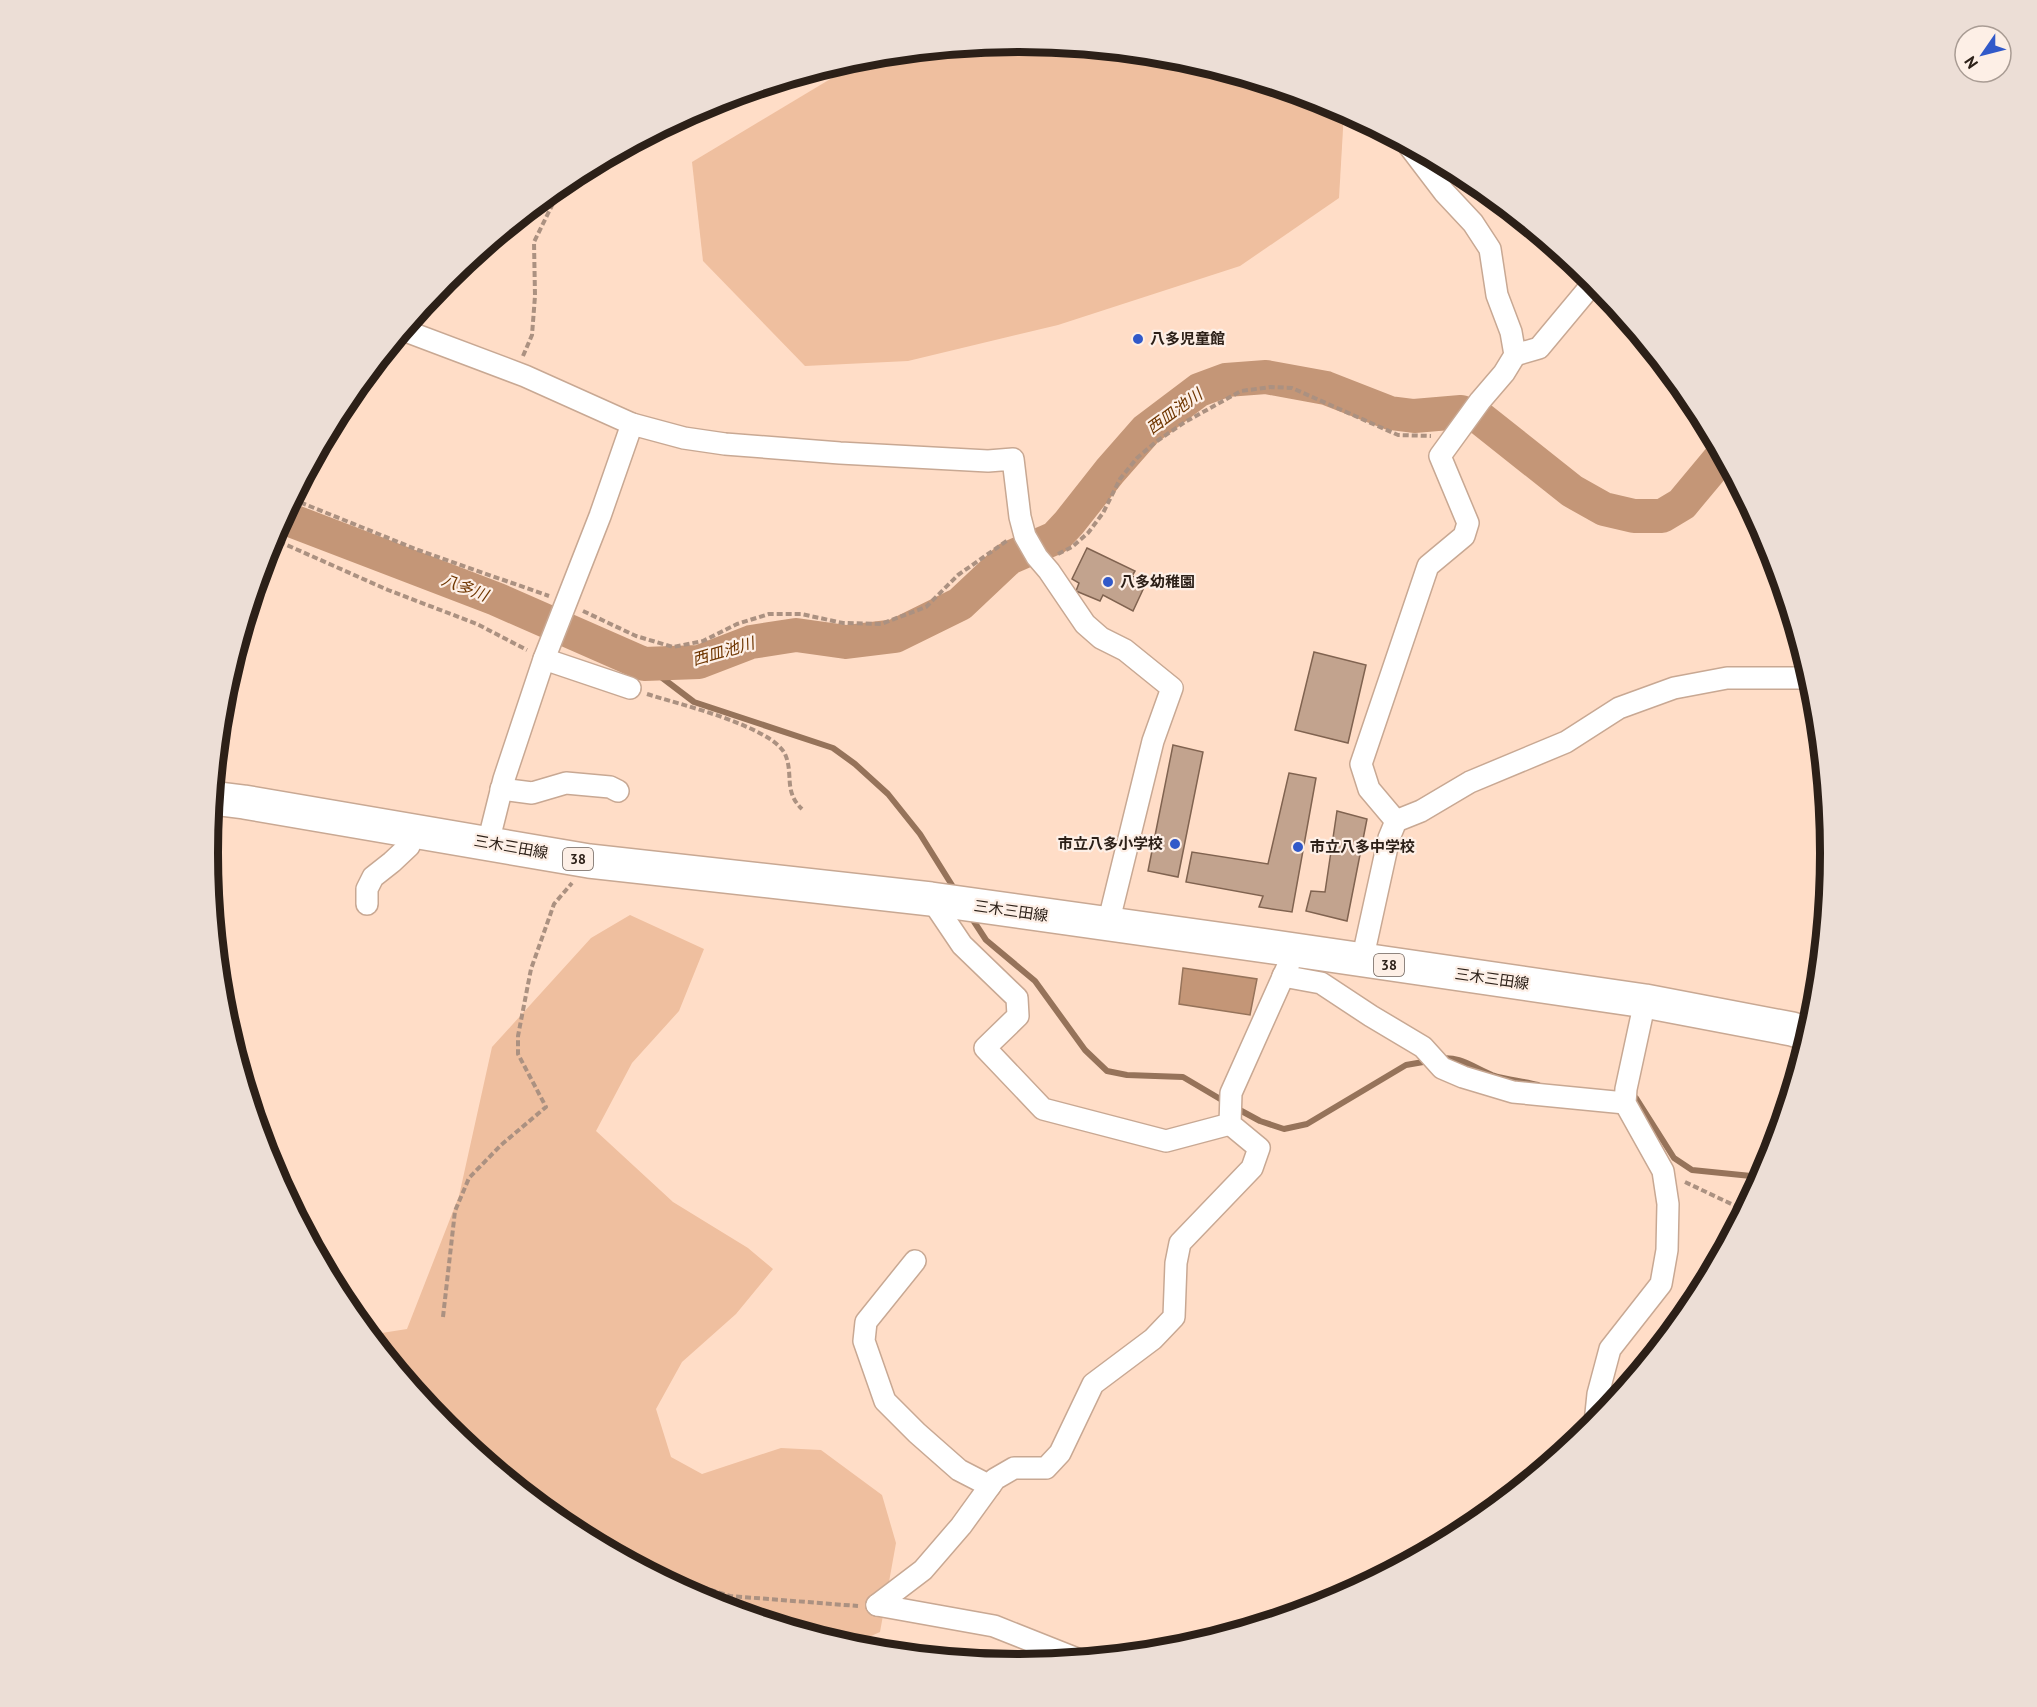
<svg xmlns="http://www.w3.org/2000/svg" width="2037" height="1707" font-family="'PT Sans','Noto Sans JP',sans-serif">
  <rect width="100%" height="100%" fill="#ffddc7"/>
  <g fill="#efbf9f">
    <path d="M 1019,42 L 1177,58 L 1329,104 L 1344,112 L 1339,198 L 1240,266 L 1058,325 L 908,361 L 805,366 L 703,261 L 692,162 L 867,57 Z"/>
    <path d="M 630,915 L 704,949 L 679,1011 L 632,1063 L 596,1131 L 673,1202 L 748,1248 L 773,1269 L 736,1314 L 682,1362 L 656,1409 L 671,1457 L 702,1474 L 781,1448 L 821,1450 L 882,1495 L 896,1543 L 880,1632 L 849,1646 L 708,1603 L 567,1528 L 444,1427 L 369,1335 L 407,1329 L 459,1196 L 492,1047 L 591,938 Z"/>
    <path d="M 256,1124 L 312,1221 L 338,1294 L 269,1164 Z"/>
  </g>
  <path fill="#c49677" stroke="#96735a" stroke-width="1.5" d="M 1183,968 L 1257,979 L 1250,1015 L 1179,1004 Z"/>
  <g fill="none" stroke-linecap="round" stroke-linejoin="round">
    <g stroke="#96735a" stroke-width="6">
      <path d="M 644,664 L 694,702 L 833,748 L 855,764 L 888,794 L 920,834 L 955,890"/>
      <path d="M 971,917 L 986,940 L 1035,981 L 1085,1050 L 1107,1071 L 1127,1075 L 1183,1077 L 1227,1103"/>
      <path d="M 1439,1059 C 1459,1055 1474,1068 1492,1075 C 1506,1080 1523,1081 1538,1085"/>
      <path d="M 1631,1097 L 1636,1098 L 1674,1158 L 1692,1170 L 1761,1177"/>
      <path d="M 1236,1108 L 1260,1121 L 1284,1129 L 1307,1124 L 1406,1065 L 1429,1061"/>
    </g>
    <path stroke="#c49677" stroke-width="34" d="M 282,517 L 496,599 L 644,664 L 699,662 L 751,642 L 796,635 L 846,642 L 895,636 L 960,604 L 1009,558 L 1055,538 L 1069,523 L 1110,471 L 1146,430 L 1199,390 L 1226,380 L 1266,377 L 1326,388 L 1390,413 L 1414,416 L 1461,412 L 1480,418 L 1572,491 L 1604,509 L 1634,516 L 1662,516 L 1682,504 L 1722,456"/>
  </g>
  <g fill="#c2a38e" stroke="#806350" stroke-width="1.5">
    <path d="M 1087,548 L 1135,571 L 1132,576 L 1146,583 L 1133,611 L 1103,595 L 1100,601 L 1076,591 L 1079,583 L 1072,579 Z"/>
    <path d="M 1314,652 L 1366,665 L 1348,743 L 1295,730 Z"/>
    <path d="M 1173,745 L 1203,752 L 1178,877 L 1148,871 Z"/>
    <path d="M 1289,773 L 1316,778 L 1292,912 L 1259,907 L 1263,896 L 1186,882 L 1192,852 L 1268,864 Z"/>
    <path d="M 1337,811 L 1367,819 L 1347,921 L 1306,911 L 1311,891 L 1325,892 Z"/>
  </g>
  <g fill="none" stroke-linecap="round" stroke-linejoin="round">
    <defs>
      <g id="minor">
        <path d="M 403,330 L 525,376 L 632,424 L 684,438 L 725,444 L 840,453 L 988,461 L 1013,459 L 1020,517 L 1025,536 L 1037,557 L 1049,571 L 1085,624 L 1101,638 L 1125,650 L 1172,688 L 1153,741 L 1108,924"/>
        <path d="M 1515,355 L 1539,348 L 1594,282"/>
        <path d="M 544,659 L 630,688"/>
        <path d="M 501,789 L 532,793 L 566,783 L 610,787 L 618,791"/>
        <path d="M 1396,821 L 1369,789 L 1361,764 L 1428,566 L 1464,536 L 1468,523 L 1440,456 L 1480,401 L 1504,373 L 1515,355 L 1511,332 L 1497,295 L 1490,249 L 1473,223 L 1444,192 L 1409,146"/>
        <path d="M 488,843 L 504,779 L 544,659 L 600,516 L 632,424"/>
        <path d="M 931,899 L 962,945 L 1017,998 L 1018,1016 L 985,1048 L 1043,1109 L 1166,1141 L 1230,1124"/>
        <path d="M 367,904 L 367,889 L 373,877 L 392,862 L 409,846 L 415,830"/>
        <path d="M 1362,961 L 1389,838 L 1396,821 L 1421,811 L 1470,782 L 1566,742 L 1619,708 L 1674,688 L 1727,678 L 1809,678"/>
        <path d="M 1283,976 L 1321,983 L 1371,1016 L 1423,1047 L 1442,1068 L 1463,1077 L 1513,1092 L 1625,1103"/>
        <path d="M 915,1261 L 866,1322 L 864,1341 L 885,1401 L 917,1433 L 959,1470 L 990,1486"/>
        <path d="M 1595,1423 L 1598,1394 L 1610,1349 L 1661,1284 L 1667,1250 L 1668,1204 L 1663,1171 L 1625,1103 L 1626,1089 L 1645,1001"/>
        <path d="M 877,1605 L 923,1570 L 961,1526 L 995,1479 L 1014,1468 L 1046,1468 L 1060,1453 L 1093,1384 L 1153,1339 L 1174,1317 L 1176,1263 L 1180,1243 L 1252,1168 L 1259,1148 L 1230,1124 L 1231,1093 L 1295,950"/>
        <path d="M 877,1605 L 994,1626 L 1077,1659"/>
      </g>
      <path id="primary" d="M 212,798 L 244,802 L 589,861 L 931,899 L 1295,950 L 1645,1001 L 1792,1029 L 1808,1034"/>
    </defs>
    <use href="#minor" stroke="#c8a893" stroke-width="24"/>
    <use href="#primary" stroke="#c8a893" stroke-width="36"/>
    <g stroke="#ab9181" stroke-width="4" stroke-dasharray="6 3" stroke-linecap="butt">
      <path d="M 523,356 L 532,335 L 535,296 L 534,242 L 563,183"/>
      <path d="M 292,499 L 418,550 L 549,596"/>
      <path d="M 271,538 L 388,590 L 477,624 L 527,650"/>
      <path d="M 1058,554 L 1072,547 L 1088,533 L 1103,513 L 1120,479 L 1137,458 L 1157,441 L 1185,422 L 1241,391 L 1271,387 L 1292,388 L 1398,435 L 1431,436"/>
      <path d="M 583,611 L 636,636 L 673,647 L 703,641 L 737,624 L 769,614 L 801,614 L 843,623 L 881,624 L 926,607 L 958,575 L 1008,540"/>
      <path d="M 647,694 C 678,704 771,726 785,754 C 794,774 783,791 802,809"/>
      <path d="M 1685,1182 L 1744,1210"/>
      <path d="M 443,1317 L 455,1211 L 469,1178 L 501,1145 L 546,1107 L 518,1054 L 518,1036 L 531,969 L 554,904 L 572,883"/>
      <path d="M 658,1577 L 670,1577 L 730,1596 L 858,1606"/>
    </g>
    <use href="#minor" stroke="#fff" stroke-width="21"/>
    <use href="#primary" stroke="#fff" stroke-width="33"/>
  </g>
  <g fill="#3159c9" stroke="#fdefe6" stroke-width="2">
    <circle cx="1138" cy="339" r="6"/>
    <circle cx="1108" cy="582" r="6"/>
    <circle cx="1175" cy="844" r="6"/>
    <circle cx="1298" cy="847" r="6"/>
  </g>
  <g text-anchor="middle" stroke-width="4.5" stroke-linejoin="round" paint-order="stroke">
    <g fill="#fdefe6" stroke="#6b5e56" stroke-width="1.5">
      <rect x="563" y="848" width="30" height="22" rx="4.5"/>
      <rect x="1374" y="954" width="30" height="22" rx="4.5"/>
    </g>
    <g font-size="14" font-weight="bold" fill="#2c2018">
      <text x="578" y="864">38</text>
      <text x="1389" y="970">38</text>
    </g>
    <g font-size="15" font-weight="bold" fill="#2c2018" stroke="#fdefe6" text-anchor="start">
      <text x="1150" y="344">八多児童館</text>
      <text x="1120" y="587">八多幼稚園</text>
      <text x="1163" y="849" text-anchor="end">市立八多小学校</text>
      <text x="1310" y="852">市立八多中学校</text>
    </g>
    <g font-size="15" fill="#2c2018" stroke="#fdefe6">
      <text transform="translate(511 847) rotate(10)" y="5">三木三田線</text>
      <text transform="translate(1011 911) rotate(8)" y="5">三木三田線</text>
      <text transform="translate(1492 979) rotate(8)" y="5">三木三田線</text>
    </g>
    <g font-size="16" font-style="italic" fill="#6f3600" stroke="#fdefe6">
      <text transform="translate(1174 411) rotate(-36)" y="6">西皿池川</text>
      <text transform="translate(465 587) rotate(21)" y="6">八多川</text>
      <text transform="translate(723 651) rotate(-16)" y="6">西皿池川</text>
    </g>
  </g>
  <path d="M0 0H2037V1707H0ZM218 853a801 801 0 1 1 1602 0a801 801 0 1 1-1602 0Z" fill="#ecded6" fill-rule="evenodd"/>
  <path fill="none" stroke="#2c2018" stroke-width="8" d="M218 853a801 801 0 1 1 1602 0a801 801 0 1 1-1602 0Z"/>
  <g transform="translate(1983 54) rotate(235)"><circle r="28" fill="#fdefe6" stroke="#a99c94" stroke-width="1.5"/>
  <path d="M0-4.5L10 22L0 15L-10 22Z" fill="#3159c9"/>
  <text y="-9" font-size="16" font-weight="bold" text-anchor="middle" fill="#2c2018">N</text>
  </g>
</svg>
